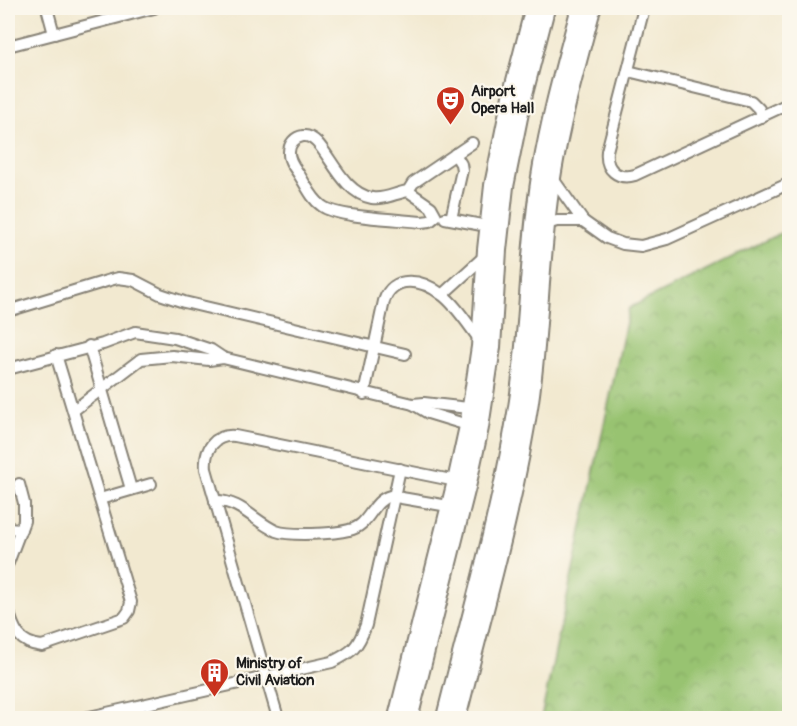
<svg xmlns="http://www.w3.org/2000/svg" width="797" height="726" font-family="Pangolin,sans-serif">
  <defs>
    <pattern id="park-crowns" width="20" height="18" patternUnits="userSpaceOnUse" patternTransform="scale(1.5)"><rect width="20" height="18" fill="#98c371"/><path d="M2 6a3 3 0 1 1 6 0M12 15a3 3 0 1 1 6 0" fill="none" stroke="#82a761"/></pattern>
  </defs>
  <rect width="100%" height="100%" fill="#fbf7ec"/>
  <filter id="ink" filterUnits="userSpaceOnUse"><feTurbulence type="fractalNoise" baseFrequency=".0167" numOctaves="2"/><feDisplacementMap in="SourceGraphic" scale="12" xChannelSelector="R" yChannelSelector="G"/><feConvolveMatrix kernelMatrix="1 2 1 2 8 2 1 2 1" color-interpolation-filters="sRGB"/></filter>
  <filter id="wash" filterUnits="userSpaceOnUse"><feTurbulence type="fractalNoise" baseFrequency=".008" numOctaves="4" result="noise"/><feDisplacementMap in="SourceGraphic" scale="24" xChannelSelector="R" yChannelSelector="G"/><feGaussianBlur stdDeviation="1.35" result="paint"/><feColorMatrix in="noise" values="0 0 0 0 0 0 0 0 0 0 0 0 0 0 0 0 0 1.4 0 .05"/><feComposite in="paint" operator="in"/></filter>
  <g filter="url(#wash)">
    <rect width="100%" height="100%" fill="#f2e9d0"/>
    <path fill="url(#park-crowns)" stroke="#5a7046" stroke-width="1.5" d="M 789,229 L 789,718 L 541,718 L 629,308 Z"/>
  </g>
  <g filter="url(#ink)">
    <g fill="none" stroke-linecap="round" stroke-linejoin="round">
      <defs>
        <g id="lane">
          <path d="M 47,8 L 54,34"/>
          <path d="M 644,8 L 607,151 C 605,170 618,180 635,175 L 790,103"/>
          <path d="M 8,46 L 154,8"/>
          <path d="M 628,71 L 751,101 L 759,109 L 761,117"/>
          <path d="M 551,176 L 583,221 L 607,238 L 623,244 L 641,246 L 667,239 L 790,183"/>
          <path d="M 408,191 L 431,207 L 436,216 L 430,221 L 422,222 C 399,219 338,218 322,206 C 312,199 307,187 300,176 C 296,169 288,161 289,152 C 289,144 295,137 303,136 C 325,133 336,192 372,198 C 385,200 395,193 408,191 L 413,183 L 472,143"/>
          <path d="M 445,218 L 492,227"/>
          <path d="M 451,219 L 462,170 L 461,164 L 455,154"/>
          <path d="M 543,225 L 557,221 L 583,221"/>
          <path d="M 443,294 L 487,254"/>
          <path d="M 8,311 L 110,280 L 118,278 L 133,280 L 160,294 L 184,302 L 405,354"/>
          <path d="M 89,346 L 131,489"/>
          <path d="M 8,369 L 103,344 L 135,332 L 175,338 L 211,350 L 223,358"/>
          <path d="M 364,394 L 384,301 C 393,274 422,279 441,294 C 455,303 469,326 480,340"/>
          <path d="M 413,404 L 428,413 L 474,427"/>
          <path d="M 74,410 L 141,359 L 172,356 L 209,360 L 223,358 L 413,404 L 424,403 L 477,409"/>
          <path d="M 100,499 L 151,484"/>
          <path d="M 215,501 C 240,500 255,522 276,531 C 290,536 334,534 349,530 C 370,526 371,501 390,496 L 454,507"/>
          <path d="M 8,528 L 21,529"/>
          <path d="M 8,563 L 24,521 L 24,503 L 19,484"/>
          <path d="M 8,609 C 13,629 19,644 42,646 L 124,618 L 129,611 L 131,602 L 56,355"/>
          <path d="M 85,718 L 332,662 C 353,652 358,647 366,625 L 400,469"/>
          <path d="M 278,718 L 206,469 C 204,449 215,434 235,436 L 461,482"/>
        </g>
        <g id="secondary">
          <path d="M 403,718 L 462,482 L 474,427 L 486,347 L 492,250 L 499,186 L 517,97 L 540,8"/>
          <path d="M 451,718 C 477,613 508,508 524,401 C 535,324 534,247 547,171 C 556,116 572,61 586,8"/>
        </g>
      </defs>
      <use href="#lane" stroke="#878276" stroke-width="14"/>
      <use href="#secondary" stroke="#878276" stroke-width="32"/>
      <use href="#lane" stroke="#fff" stroke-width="10"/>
      <use href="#secondary" stroke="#fff" stroke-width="28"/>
    </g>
  </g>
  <defs>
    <symbol id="theatre-pin" viewBox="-11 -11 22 30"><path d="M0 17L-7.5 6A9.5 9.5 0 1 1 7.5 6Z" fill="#c8321e" stroke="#fbf7ec"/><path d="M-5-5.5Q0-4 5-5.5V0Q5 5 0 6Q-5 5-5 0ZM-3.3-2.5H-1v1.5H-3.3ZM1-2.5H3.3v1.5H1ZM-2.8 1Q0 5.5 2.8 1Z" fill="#fff"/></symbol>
    <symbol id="building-pin" viewBox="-11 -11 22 30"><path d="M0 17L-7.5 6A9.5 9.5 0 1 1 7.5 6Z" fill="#c8321e" stroke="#fbf7ec"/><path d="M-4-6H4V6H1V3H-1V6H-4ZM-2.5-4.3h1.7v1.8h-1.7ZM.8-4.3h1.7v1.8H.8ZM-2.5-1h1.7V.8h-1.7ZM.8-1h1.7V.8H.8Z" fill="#fff"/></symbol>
  </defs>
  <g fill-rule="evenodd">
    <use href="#theatre-pin" x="434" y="84" width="33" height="45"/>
    <use href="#building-pin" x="198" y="656" width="33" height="45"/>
  </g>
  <g text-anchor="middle" stroke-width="4.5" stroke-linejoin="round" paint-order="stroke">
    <g font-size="15" font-weight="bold" fill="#1c1c1c" stroke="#fbf7ec" text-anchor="start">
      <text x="471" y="96">Airport<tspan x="471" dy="17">Opera Hall</tspan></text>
      <text x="236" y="668">Ministry of<tspan x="236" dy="17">Civil Aviation</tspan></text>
    </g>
  </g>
  <rect width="797" height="726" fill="none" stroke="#fbf7ec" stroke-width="30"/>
</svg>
